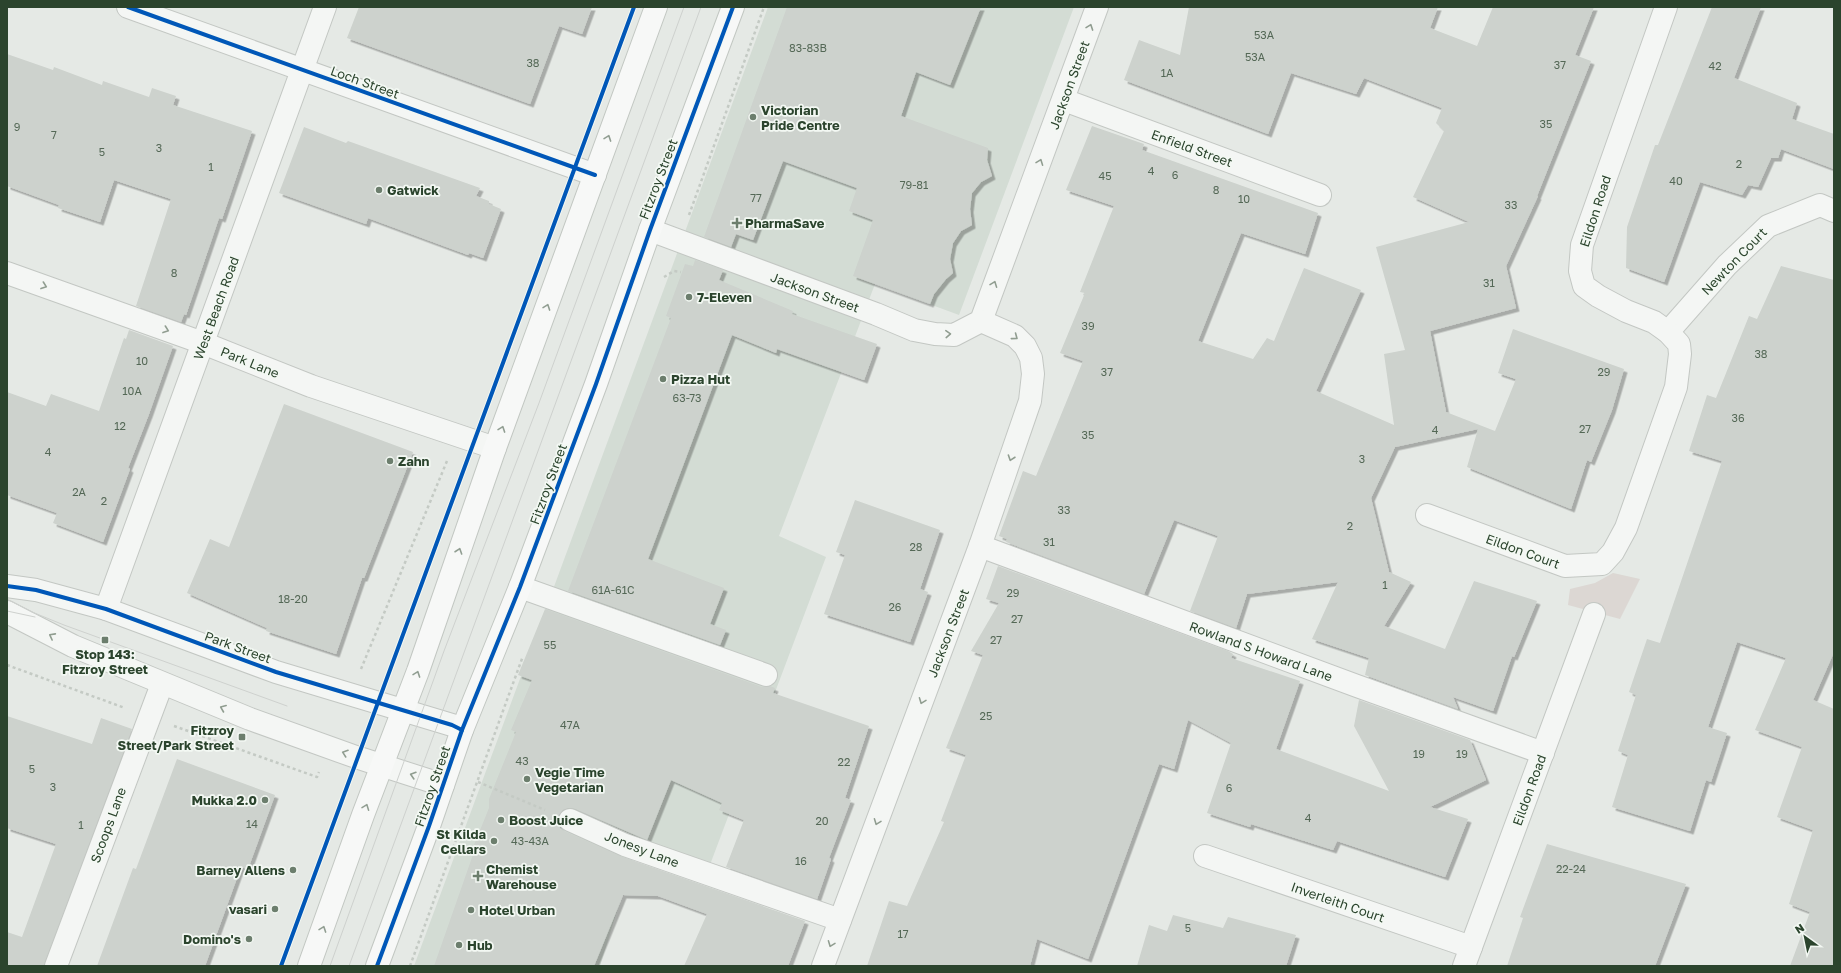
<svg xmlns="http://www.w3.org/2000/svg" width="1841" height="973" font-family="'Golos Text',sans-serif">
  <defs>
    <filter id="shadow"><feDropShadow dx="3.5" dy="3.5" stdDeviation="0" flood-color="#0004"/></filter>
  </defs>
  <rect width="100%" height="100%" fill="#e5e9e5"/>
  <path fill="#d3dcd4" d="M 768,7 L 1074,7 L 959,315 L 875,284 L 779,536 L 826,557 L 705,878 L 635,853 L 600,966 L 414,966 Z"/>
  <path fill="#dcd7d3" d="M 1613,573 L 1640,579 L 1620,619 L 1568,605 L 1570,589 L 1595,583 Z"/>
  <g fill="#cdd2cd" filter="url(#shadow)">
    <path d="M 359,7 L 592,7 L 582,34 L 559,26 L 530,104 L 347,38 Z"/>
    <path d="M 787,7 L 981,7 L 950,85 L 916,72 L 901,116 L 988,148 L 987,160 L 992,176 L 981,182 L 972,193 L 970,209 L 972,225 L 961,231 L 953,243 L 950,259 L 953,273 L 946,279 L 934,294 L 930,304 L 853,276 L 873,220 L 849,211 L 857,188 L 783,161 L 753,240 L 736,234 L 731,247 L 704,237 Z"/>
    <path d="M 1189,7 L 1438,7 L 1430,28 L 1477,46 L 1493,7 L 1594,7 L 1575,55 L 1591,61 L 1537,196 L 1538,196 L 1506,266 L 1516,308 L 1430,331 L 1446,412 L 1495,431 L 1516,379 L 1498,373 L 1513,329 L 1624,369 L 1612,410 L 1591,462 L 1587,460 L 1571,509 L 1467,467 L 1478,429 L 1395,447 L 1371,498 L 1389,572 L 1411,582 L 1384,626 L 1445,649 L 1474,581 L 1537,601 L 1514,657 L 1512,656 L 1493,711 L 1453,697 L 1458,709 L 1365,675 L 1369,658 L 1312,639 L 1338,582 L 1247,594 L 1236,628 L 1190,611 L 1218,536 L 1174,520 L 1144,594 L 1006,542 L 1007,539 L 999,536 L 1023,471 L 1036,476 L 1083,361 L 1060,353 L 1085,293 L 1080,292 L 1114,206 L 1066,190 L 1092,126 L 1144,144 L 1142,150 L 1318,213 L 1305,254 L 1241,233 L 1198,341 L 1253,359 L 1267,338 L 1274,341 L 1304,268 L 1361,290 L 1316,391 L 1394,425 L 1384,354 L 1405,350 L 1376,247 L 1469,222 L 1413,197 L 1444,131 L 1436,123 L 1442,108 L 1364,78 L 1356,94 L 1291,73 L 1268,134 L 1124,80 L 1139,40 L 1180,55 Z"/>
    <path d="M 1712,7 L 1761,7 L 1734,78 L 1797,103 L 1792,119 L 1834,134 L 1834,169 L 1781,149 L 1778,158 L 1771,158 L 1758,187 L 1748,185 L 1742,195 L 1700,182 L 1664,282 L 1626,268 L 1627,227 L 1655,145 L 1658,145 Z"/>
    <path d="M 7,54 L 53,70 L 54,67 L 102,85 L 103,81 L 149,97 L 152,88 L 176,96 L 173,105 L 252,131 L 222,219 L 219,218 L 186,315 L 184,314 L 181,322 L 136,306 L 171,199 L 114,180 L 100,222 L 58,208 L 59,205 L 7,186 Z"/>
    <path d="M 304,127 L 346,143 L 348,141 L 480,188 L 476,196 L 489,201 L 489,204 L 501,209 L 483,258 L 469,253 L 468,255 L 368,218 L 366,224 L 279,193 Z"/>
    <path d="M 695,260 L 723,270 L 719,280 L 793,311 L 792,314 L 877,344 L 864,380 L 777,349 L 776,353 L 732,335 L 648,559 L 724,588 L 710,624 L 726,630 L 720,645 L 568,591 L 671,318 L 666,316 L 685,264 L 693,266 Z"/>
    <path d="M 1781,266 L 1834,280 L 1834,652 L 1813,700 L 1834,709 L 1834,966 L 1790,966 L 1810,912 L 1789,904 L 1813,830 L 1777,817 L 1802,747 L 1755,730 L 1786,658 L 1737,642 L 1708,727 L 1727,733 L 1711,782 L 1706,780 L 1690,831 L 1612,807 L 1628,755 L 1618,751 L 1636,695 L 1629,692 L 1647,639 L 1660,643 L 1722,461 L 1689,451 L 1707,395 L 1716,398 L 1749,316 L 1757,319 Z"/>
    <path d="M 129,330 L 173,346 L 149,414 L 128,468 L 130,469 L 103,542 L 53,523 L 57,513 L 7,495 L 7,392 L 46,406 L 51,394 L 99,411 L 124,338 L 126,339 Z"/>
    <path d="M 284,404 L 413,452 L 364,578 L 362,578 L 336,654 L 266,631 L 267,628 L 187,593 L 210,539 L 229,547 Z"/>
    <path d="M 855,500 L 940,530 L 920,589 L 928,592 L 910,642 L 824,614 L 845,555 L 836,552 Z"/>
    <path d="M 998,566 L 1228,651 L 1233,654 L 1231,658 L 1300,681 L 1276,749 L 1389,791 L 1354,726 L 1359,700 L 1470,740 L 1486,780 L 1430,807 L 1468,819 L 1445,877 L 1337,841 L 1333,850 L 1251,824 L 1250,827 L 1207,813 L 1231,743 L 1188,720 L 1174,769 L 1159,764 L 1088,959 L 1037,939 L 1030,966 L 867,966 L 889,901 L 907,906 L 944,822 L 941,821 L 966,755 L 946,748 L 983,655 L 971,651 L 999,603 L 986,599 Z"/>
    <path d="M 545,609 L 762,687 L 770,686 L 775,688 L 773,693 L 869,726 L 845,798 L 851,800 L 829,858 L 831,859 L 817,899 L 726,867 L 744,820 L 719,810 L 722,803 L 671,780 L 647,840 L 575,809 L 569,808 L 563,810 L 559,815 L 558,822 L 560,828 L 564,831 L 620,856 L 805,921 L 788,966 L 684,966 L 707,914 L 658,896 L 623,895 L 594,966 L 434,966 L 476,846 L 474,845 L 489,808 L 489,799 L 516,732 L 511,730 L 532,680 L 518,675 Z"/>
    <path d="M 7,716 L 92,744 L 101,718 L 132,729 L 44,966 L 7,966 L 7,932 L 22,937 L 56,844 L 7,828 Z"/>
    <path d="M 177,759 L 275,795 L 248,869 L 241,867 L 205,966 L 97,966 L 133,868 L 136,869 Z"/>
    <path d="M 1547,844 L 1686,884 L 1655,966 L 1507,966 L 1523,918 L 1520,917 Z"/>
    <path d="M 1173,915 L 1223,928 L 1228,917 L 1296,935 L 1286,966 L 1137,966 L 1149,925 L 1167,931 Z"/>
  </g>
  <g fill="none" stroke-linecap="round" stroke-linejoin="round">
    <defs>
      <g id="minor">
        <path d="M 128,7 L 595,175"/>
        <path d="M 1064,100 L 1320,195"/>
        <path d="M 650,230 L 876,314 L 914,330 L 935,334 L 954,335 L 981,321 L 1097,7"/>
        <path d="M 7,273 L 203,343 L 311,386 L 495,448"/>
        <path d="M 1668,332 L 1727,265 L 1768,226 L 1820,205 L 1834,211"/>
        <path d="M 1427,515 L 1565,566 L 1602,564 L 1613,552 L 1626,528 L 1676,387 L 1680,354 L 1679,344 L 1668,332 L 1654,322 L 1626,311 L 1598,296 L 1584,286 L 1580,271 L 1582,245 L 1666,7"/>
        <path d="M 980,546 L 1357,686 L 1543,753"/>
        <path d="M 7,586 L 36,590 L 106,609 L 276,672 L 452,725 L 462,730"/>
        <path d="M 520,587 L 766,675"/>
        <path d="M 106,609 L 325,7"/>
        <path d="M 7,612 L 73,646 L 250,719 L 356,757 L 443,785"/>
        <path d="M 570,820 L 625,845 L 840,920"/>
        <path d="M 1205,856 L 1471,947"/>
        <path d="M 56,966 L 162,684"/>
        <path d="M 823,966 L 980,546 L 1030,401 L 1033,374 L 1031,358 L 1025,346 L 1015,336 L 981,321"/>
        <path d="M 1464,966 L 1594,614"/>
      </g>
      <g id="major">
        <path d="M 309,966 L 363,815 L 418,671 L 495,448 L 656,7"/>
        <path d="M 377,966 L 429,826 L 462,730 L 520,587 L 596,384 L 650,230 L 733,7"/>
      </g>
    </defs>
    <use href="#minor" stroke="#c3c7c3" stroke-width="24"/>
    <use href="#major" stroke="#c2c7c2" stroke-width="24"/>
    <g stroke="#c4cac4" stroke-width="2.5" stroke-dasharray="3 3" stroke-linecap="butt">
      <path d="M 689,215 L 764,7"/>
      <path d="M 664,277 L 674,271 L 681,272"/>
      <path d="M 7,665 L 125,708"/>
      <path d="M 361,669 L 447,461"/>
      <path d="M 174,726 L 317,777 L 319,772"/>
      <path d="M 478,782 L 545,810"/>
      <path d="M 410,966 L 523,656"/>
    </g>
    <use href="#minor" stroke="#f4f6f4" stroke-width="22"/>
    <use href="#major" stroke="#f7f8f7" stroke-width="22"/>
    <g stroke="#ced1ce" stroke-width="1">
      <path d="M 7,599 L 32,612 L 64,625 L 287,706"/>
      <path d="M 7,611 L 35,617"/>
      <path d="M 330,966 L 444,651 L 539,403 L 684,7"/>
      <path d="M 349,966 L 701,7"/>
    </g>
    <defs>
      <g id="cycleway">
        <path d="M 128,7 L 595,175"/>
        <path d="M 7,586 L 36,590 L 106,609 L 276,672 L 452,725 L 462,730"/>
        <path d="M 281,966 L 634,7"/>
        <path d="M 377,966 L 429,826 L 462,730 L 520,587 L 596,384 L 650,230 L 733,7"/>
      </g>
    </defs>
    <use href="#cycleway" stroke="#f3f8f3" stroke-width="6"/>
    <use href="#cycleway" stroke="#0057b8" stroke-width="4"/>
  </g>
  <defs><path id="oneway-chevron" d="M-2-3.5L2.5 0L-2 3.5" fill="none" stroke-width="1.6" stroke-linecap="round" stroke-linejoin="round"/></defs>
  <g stroke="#909d90">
    <use href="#oneway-chevron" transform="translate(1090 27) rotate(-70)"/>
    <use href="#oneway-chevron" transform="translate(1040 162) rotate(-69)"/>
    <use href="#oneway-chevron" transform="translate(994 284) rotate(-69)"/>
    <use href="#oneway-chevron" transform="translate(44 286) rotate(20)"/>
    <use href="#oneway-chevron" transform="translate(166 330) rotate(20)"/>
    <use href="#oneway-chevron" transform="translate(948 334) rotate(-3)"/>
    <use href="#oneway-chevron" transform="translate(1015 337) rotate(37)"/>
    <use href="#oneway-chevron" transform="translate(1011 458) rotate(109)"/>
    <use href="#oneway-chevron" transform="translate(52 636) rotate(-152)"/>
    <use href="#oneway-chevron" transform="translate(922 701) rotate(111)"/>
    <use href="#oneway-chevron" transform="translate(223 708) rotate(-158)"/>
    <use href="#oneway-chevron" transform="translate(345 753) rotate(-161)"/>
    <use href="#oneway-chevron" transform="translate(413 775) rotate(-163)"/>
    <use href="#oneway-chevron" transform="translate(877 822) rotate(111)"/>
    <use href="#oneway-chevron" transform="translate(831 944) rotate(111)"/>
  </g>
  <g stroke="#919e92">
    <use href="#oneway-chevron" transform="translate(608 138) rotate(-70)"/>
    <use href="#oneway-chevron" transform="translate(547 307) rotate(-70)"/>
    <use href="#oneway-chevron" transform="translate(502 429) rotate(-70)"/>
    <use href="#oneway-chevron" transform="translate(459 551) rotate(-71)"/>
    <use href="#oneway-chevron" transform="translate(417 674) rotate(-70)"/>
    <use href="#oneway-chevron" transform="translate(366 807) rotate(-69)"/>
    <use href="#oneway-chevron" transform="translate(323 929) rotate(-70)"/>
  </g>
  <g fill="#6c7e6d" stroke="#f3f8f3" stroke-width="1.5">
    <circle cx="753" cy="117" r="4"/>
    <circle cx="379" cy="190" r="4"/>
    <path d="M735 217h4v4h4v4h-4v4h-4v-4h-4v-4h4z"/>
    <circle cx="689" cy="297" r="4"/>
    <circle cx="663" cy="379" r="4"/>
    <circle cx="390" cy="461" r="4"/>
    <rect x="101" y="636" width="8" height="8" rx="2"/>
    <rect x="238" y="733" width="8" height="8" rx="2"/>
    <circle cx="527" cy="779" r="4"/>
    <circle cx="265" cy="800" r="4"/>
    <circle cx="501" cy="820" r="4"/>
    <circle cx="494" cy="841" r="4"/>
    <circle cx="293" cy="870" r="4"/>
    <path d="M476 870h4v4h4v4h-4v4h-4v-4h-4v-4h4z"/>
    <circle cx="275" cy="909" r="4"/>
    <circle cx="471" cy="910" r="4"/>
    <circle cx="249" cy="939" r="4"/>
    <circle cx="459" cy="945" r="4"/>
  </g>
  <g text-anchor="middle" stroke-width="3.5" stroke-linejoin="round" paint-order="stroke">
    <g font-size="11" fill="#546856">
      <text x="1264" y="39">53A</text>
      <text x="808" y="52">83-83B</text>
      <text x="1255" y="61">53A</text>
      <text x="533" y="67">38</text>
      <text x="1560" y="69">37</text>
      <text x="1715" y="70">42</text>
      <text x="1167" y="77">1A</text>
      <text x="1546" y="128">35</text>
      <text x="17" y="131">9</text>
      <text x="54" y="139">7</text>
      <text x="159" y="152">3</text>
      <text x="102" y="156">5</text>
      <text x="1739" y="168">2</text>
      <text x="211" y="171">1</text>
      <text x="1151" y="175">4</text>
      <text x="1175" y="179">6</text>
      <text x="1105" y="180">45</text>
      <text x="1676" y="185">40</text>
      <text x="914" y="189">79-81</text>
      <text x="1216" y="194">8</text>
      <text x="756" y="202">77</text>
      <text x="1244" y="203">10</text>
      <text x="1511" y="209">33</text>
      <text x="174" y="277">8</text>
      <text x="1489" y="287">31</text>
      <text x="1088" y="330">39</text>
      <text x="1761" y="358">38</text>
      <text x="142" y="365">10</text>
      <text x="1107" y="376">37</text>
      <text x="1604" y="376">29</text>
      <text x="132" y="395">10A</text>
      <text x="687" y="402">63-73</text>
      <text x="1738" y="422">36</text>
      <text x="120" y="430">12</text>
      <text x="1585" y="433">27</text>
      <text x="1435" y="434">4</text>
      <text x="1088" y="439">35</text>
      <text x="48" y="456">4</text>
      <text x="1362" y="463">3</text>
      <text x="79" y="496">2A</text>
      <text x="104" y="505">2</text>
      <text x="1064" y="514">33</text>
      <text x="1350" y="530">2</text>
      <text x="1049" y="546">31</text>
      <text x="916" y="551">28</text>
      <text x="1385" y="589">1</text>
      <text x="613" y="594">61A-61C</text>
      <text x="1013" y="597">29</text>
      <text x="293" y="603">18-20</text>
      <text x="895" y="611">26</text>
      <text x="1017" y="623">27</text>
      <text x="996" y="644">27</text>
      <text x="550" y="649">55</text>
      <text x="986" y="720">25</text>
      <text x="570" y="729">47A</text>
      <text x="1419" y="758">19</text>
      <text x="1462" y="758">19</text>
      <text x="522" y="765">43</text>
      <text x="844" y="766">22</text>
      <text x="32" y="773">5</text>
      <text x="53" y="791">3</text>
      <text x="1229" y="792">6</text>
      <text x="1308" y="822">4</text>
      <text x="822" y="825">20</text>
      <text x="252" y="828">14</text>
      <text x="81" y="829">1</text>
      <text x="530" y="845">43-43A</text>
      <text x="801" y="865">16</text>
      <text x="1571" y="873">22-24</text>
      <text x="1188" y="932">5</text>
      <text x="903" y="938">17</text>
    </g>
    <g font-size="13" fill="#2b442d" stroke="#f3f8f3">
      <text transform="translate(365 82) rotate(20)" y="5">Loch Street</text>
      <text transform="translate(1069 85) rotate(-70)" y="5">Jackson Street</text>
      <text transform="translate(1192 148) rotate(20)" y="5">Enfield Street</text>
      <text transform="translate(658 179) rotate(-69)" y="5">Fitzroy Street</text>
      <text transform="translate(1595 211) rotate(-72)" y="5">Eildon Road</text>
      <text transform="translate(1734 261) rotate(-46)" y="5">Newton Court</text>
      <text transform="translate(815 292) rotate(20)" y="5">Jackson Street</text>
      <text transform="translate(216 308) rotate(-70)" y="5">West Beach Road</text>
      <text transform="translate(250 362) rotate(22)" y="5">Park Lane</text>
      <text transform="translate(548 484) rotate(-70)" y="5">Fitzroy Street</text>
      <text transform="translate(1523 551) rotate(20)" y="5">Eildon Court</text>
      <text transform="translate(948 633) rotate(-69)" y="5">Jackson Street</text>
      <text transform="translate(238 647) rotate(20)" y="5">Park Street</text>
      <text transform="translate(1261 651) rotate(20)" y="5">Rowland S Howard Lane</text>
      <text transform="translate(432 786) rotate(-71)" y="5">Fitzroy Street</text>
      <text transform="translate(1529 790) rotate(-70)" y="5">Eildon Road</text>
      <text transform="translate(108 825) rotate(-70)" y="5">Scoops Lane</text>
      <text transform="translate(642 849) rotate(21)" y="5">Jonesy Lane</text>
      <text transform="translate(1338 902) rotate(19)" y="5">Inverleith Court</text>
    </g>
    <g font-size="13" font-weight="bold" fill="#2b442d" stroke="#f3f8f3" text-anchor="start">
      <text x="761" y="115">Victorian<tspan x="761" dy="15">Pride Centre</tspan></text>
      <text x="387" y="195">Gatwick</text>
      <text x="745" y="228">PharmaSave</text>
      <text x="697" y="302">7-Eleven</text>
      <text x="671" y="384">Pizza Hut</text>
      <text x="398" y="466">Zahn</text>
      <text x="105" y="659" text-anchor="middle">Stop 143:<tspan x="105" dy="15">Fitzroy Street</tspan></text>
      <text x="234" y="735" text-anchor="end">Fitzroy<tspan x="234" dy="15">Street/Park Street</tspan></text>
      <text x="535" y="777">Vegie Time<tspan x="535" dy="15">Vegetarian</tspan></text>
      <text x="257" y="805" text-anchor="end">Mukka 2.0</text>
      <text x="509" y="825">Boost Juice</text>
      <text x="486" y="839" text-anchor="end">St Kilda<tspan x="486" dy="15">Cellars</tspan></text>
      <text x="486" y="874">Chemist<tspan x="486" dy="15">Warehouse</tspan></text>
      <text x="285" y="875" text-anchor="end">Barney Allens</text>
      <text x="267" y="914" text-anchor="end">vasari</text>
      <text x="479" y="915">Hotel Urban</text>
      <text x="241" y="944" text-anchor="end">Domino's</text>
      <text x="467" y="950">Hub</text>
    </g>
  </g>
  <rect width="1841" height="973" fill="none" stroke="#2b442d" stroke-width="16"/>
  <g transform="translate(1805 937) rotate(327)" stroke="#f3f8f3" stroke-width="3" paint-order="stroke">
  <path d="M0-3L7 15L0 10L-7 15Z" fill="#2b442d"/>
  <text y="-6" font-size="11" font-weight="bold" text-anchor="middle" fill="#2b442d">N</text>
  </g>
</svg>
